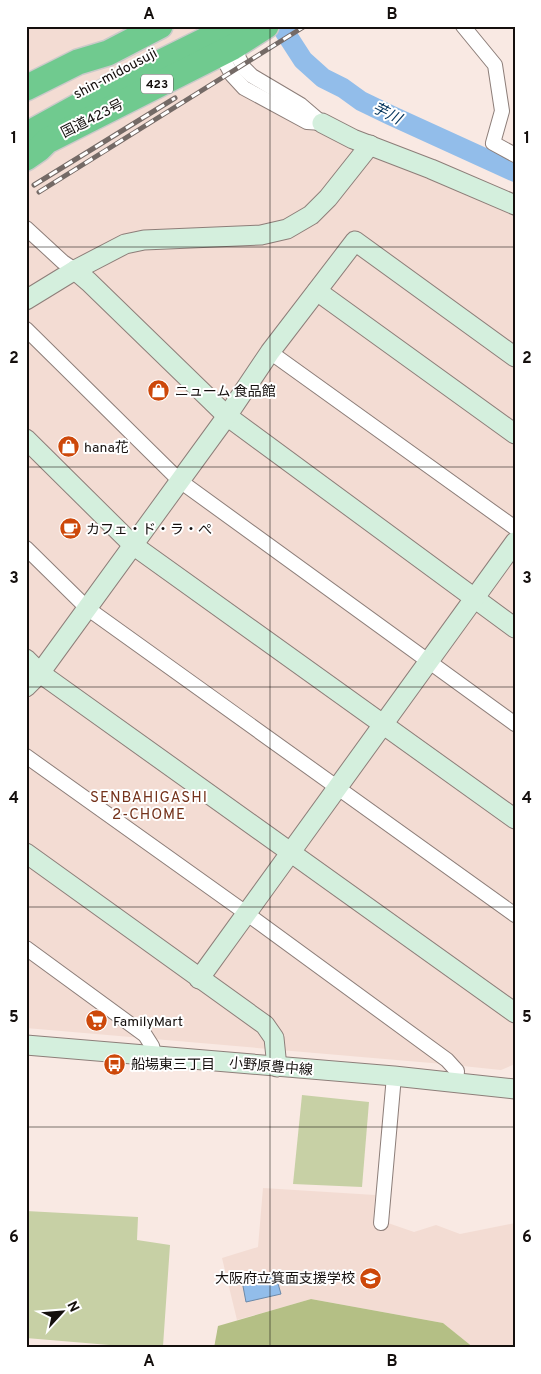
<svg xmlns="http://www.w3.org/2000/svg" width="541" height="1374" font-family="Overpass,'Noto Sans JP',sans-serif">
  <rect width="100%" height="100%" fill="#f9e9e3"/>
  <g fill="#f3dcd3">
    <path d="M 26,26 L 200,26 L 244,80 L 253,86 L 515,205 L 515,1064 L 501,1070 L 443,1064 L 26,1028 Z"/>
    <path d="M 263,1188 L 375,1195 L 373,1222 L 388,1223 L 414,1232 L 436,1225 L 460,1234 L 515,1223 L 515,1348 L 474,1348 L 443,1323 L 311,1299 L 237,1320 L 222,1258 L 258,1247 Z"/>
  </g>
  <g fill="#c7d0a5">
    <path d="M 302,1095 L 369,1102 L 362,1187 L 293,1184 Z"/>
    <path d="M 26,1211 L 138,1217 L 137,1240 L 170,1245 L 163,1346 L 159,1348 L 145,1348 L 26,1338 Z"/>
  </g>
  <path fill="#b4bf85" d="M 311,1299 L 443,1323 L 474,1348 L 214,1348 L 218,1326 Z"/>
  <path fill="#92bdea" stroke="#6c89a8" d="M 275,1273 L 281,1294 L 246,1302 L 242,1281 L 245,1280 L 247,1283 L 272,1276 L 272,1274 Z"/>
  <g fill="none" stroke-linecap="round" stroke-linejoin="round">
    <path stroke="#92bdea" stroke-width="20" d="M 281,26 L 303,60 L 323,78 L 343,88 L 361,101 L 390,115 L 515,172"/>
    <defs>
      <g id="street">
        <path d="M 463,26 L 495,65 L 502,111 L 493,143 L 515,155"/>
        <path d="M 233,47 L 244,68 L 252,76 L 301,105 L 322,123"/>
        <path d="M 217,55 L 224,60 L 232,75 L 244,88 L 307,122 L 322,123"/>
        <path d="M 26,228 L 63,262 L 75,270"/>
        <path d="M 26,329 L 180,481 L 515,724"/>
        <path d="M 270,352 L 515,528"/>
        <path d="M 26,548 L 87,608 L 515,915"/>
        <path d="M 26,756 L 246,913 L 447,1060 L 457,1071 L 456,1083"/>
        <path d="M 26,948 L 145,1035 L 152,1046 L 155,1056"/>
        <path d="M 381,1223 L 394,1076"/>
      </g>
      <g id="secondary">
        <path d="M 322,123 L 353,139 L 431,169 L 515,205"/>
        <path d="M 75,270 L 89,282 L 227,416 L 515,628"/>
        <path d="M 317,291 L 515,434"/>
        <path d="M 26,300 L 75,270 L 125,244 L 144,240 L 261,235 L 287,229 L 311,215 L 328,198 L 370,145"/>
        <path d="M 26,439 L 133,545 L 515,819"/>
        <path d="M 26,659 L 40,673 L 515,1013"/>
        <path d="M 26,687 L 40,673 L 227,416 L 270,352 L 355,241 L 515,357"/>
        <path d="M 26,853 L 265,1025 L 274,1038 L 277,1067"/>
        <path d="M 199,979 L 515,542"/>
        <path d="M 26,1045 L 394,1076 L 515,1089"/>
      </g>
      <g id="highway">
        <path d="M 26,88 L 78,62 L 108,53 L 160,26"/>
        <path d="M 26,135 L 133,76 L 234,26"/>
        <path d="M 26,158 L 39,149 L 47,141 L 233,47 L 266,26"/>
      </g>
    </defs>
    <use href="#street" stroke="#8d7e79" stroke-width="16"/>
    <use href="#secondary" stroke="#8d7e79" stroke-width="21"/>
    <use href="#highway" stroke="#cbcaca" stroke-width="28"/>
    <use href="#street" stroke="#fff" stroke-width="14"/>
    <use href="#secondary" stroke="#d4efdd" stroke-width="19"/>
    <use href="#highway" stroke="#70ca8f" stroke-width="25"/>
    <defs>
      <g id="rail">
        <path d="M 34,185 L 175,98"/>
        <path d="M 39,192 L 305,26"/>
      </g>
    </defs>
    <use href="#rail" stroke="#746a66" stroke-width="5"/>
    <use href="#rail" stroke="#fff" stroke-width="3" stroke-dasharray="9" stroke-linecap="butt"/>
  </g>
  <path fill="none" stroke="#140f0d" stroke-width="1" stroke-opacity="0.55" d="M 270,26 L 270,1348M 26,247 L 515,247M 26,467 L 515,467M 26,687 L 515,687M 26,907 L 515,907M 26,1127 L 515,1127"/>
  <defs>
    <symbol id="shop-disc" viewBox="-11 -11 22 22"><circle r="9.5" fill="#cd480a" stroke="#fff"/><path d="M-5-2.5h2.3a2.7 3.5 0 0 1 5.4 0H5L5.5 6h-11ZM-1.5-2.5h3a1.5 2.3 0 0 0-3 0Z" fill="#fff"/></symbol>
    <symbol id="cafe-disc" viewBox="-11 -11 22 22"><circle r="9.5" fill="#cd480a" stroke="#fff"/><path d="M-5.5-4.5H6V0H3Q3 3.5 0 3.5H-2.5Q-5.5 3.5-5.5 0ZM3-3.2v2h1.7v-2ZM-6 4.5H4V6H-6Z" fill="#fff"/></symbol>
    <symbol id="supermarket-disc" viewBox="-11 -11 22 22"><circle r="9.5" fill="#cd480a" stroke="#fff"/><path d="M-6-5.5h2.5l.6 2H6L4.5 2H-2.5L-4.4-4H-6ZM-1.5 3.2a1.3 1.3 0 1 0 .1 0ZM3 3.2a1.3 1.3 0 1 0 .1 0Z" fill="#fff"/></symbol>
    <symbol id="bus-disc" viewBox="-11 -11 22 22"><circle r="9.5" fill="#cd480a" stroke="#fff"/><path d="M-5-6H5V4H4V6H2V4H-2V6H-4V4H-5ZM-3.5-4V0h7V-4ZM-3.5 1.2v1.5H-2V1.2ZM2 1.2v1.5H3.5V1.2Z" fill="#fff"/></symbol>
    <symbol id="school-disc" viewBox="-11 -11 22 22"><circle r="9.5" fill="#cd480a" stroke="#fff"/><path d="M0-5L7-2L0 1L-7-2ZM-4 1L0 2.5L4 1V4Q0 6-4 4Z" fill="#fff"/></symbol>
  </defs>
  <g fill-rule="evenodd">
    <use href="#shop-disc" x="146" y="378" width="25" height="25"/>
    <use href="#shop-disc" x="56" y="434" width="25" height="25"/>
    <use href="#cafe-disc" x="58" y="516" width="25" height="25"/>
    <use href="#supermarket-disc" x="84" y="1008" width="25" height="25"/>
    <use href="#bus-disc" x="102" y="1052" width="25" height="25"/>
    <use href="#school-disc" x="358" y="1266" width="25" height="25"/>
  </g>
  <g text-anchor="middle" stroke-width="4" stroke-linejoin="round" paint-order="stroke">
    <rect fill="#fff" stroke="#5a5756" stroke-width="1" x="141" y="74.5" width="32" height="19" rx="4"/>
    <g font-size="12" font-weight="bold" fill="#140f0d">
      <text x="157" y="88">423</text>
    </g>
    <g font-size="14" fill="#140f0d" stroke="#fff">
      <text transform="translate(115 73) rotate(-28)" y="5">shin-midousuji</text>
      <text transform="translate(92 118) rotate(-27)" y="5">国道423号</text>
      <text transform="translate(271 1066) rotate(5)" y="5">小野原豊中線</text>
    </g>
    <g font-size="14" fill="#140f0d" stroke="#fff" text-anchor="start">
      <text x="175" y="396">ニューム 食品館</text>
      <text x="84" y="452">hana花</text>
      <text x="86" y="534">カフェ・ド・ラ・ぺ</text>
      <text x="113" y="1026">FamilyMart</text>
      <text x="131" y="1069">船場東三丁目</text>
      <text x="355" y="1283" text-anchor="end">大阪府立箕面支援学校</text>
    </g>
    <g font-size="15" font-style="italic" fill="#00325b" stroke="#fff">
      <text transform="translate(387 113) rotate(27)" y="5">芋川</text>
    </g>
    <g font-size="15" letter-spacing="1" fill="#74321b" stroke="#fff">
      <text x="149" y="802">SENBAHIGASHI<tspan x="149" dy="17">2-CHOME</tspan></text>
    </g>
  </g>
  <rect width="541" height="1374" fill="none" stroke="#ffffff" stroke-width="55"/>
  <g transform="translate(62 1312) rotate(64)" stroke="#ffffff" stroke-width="4" paint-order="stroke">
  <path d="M0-4L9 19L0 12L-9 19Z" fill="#140f0d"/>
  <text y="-8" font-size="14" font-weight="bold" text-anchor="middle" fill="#140f0d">N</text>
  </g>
  <rect x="28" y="28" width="486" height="1318" fill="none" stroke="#140f0d" stroke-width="2"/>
  <g font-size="16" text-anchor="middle" font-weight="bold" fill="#140f0d">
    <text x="149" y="19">A</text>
    <text x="392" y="19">B</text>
    <text x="14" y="143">1</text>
    <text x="527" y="143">1</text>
    <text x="14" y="363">2</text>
    <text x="527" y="363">2</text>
    <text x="14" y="583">3</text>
    <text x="527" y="583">3</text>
    <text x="14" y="803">4</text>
    <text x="527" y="803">4</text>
    <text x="14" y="1022">5</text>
    <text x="527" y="1022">5</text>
    <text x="14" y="1242">6</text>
    <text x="527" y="1242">6</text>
    <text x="149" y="1366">A</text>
    <text x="392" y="1366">B</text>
  </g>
</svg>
